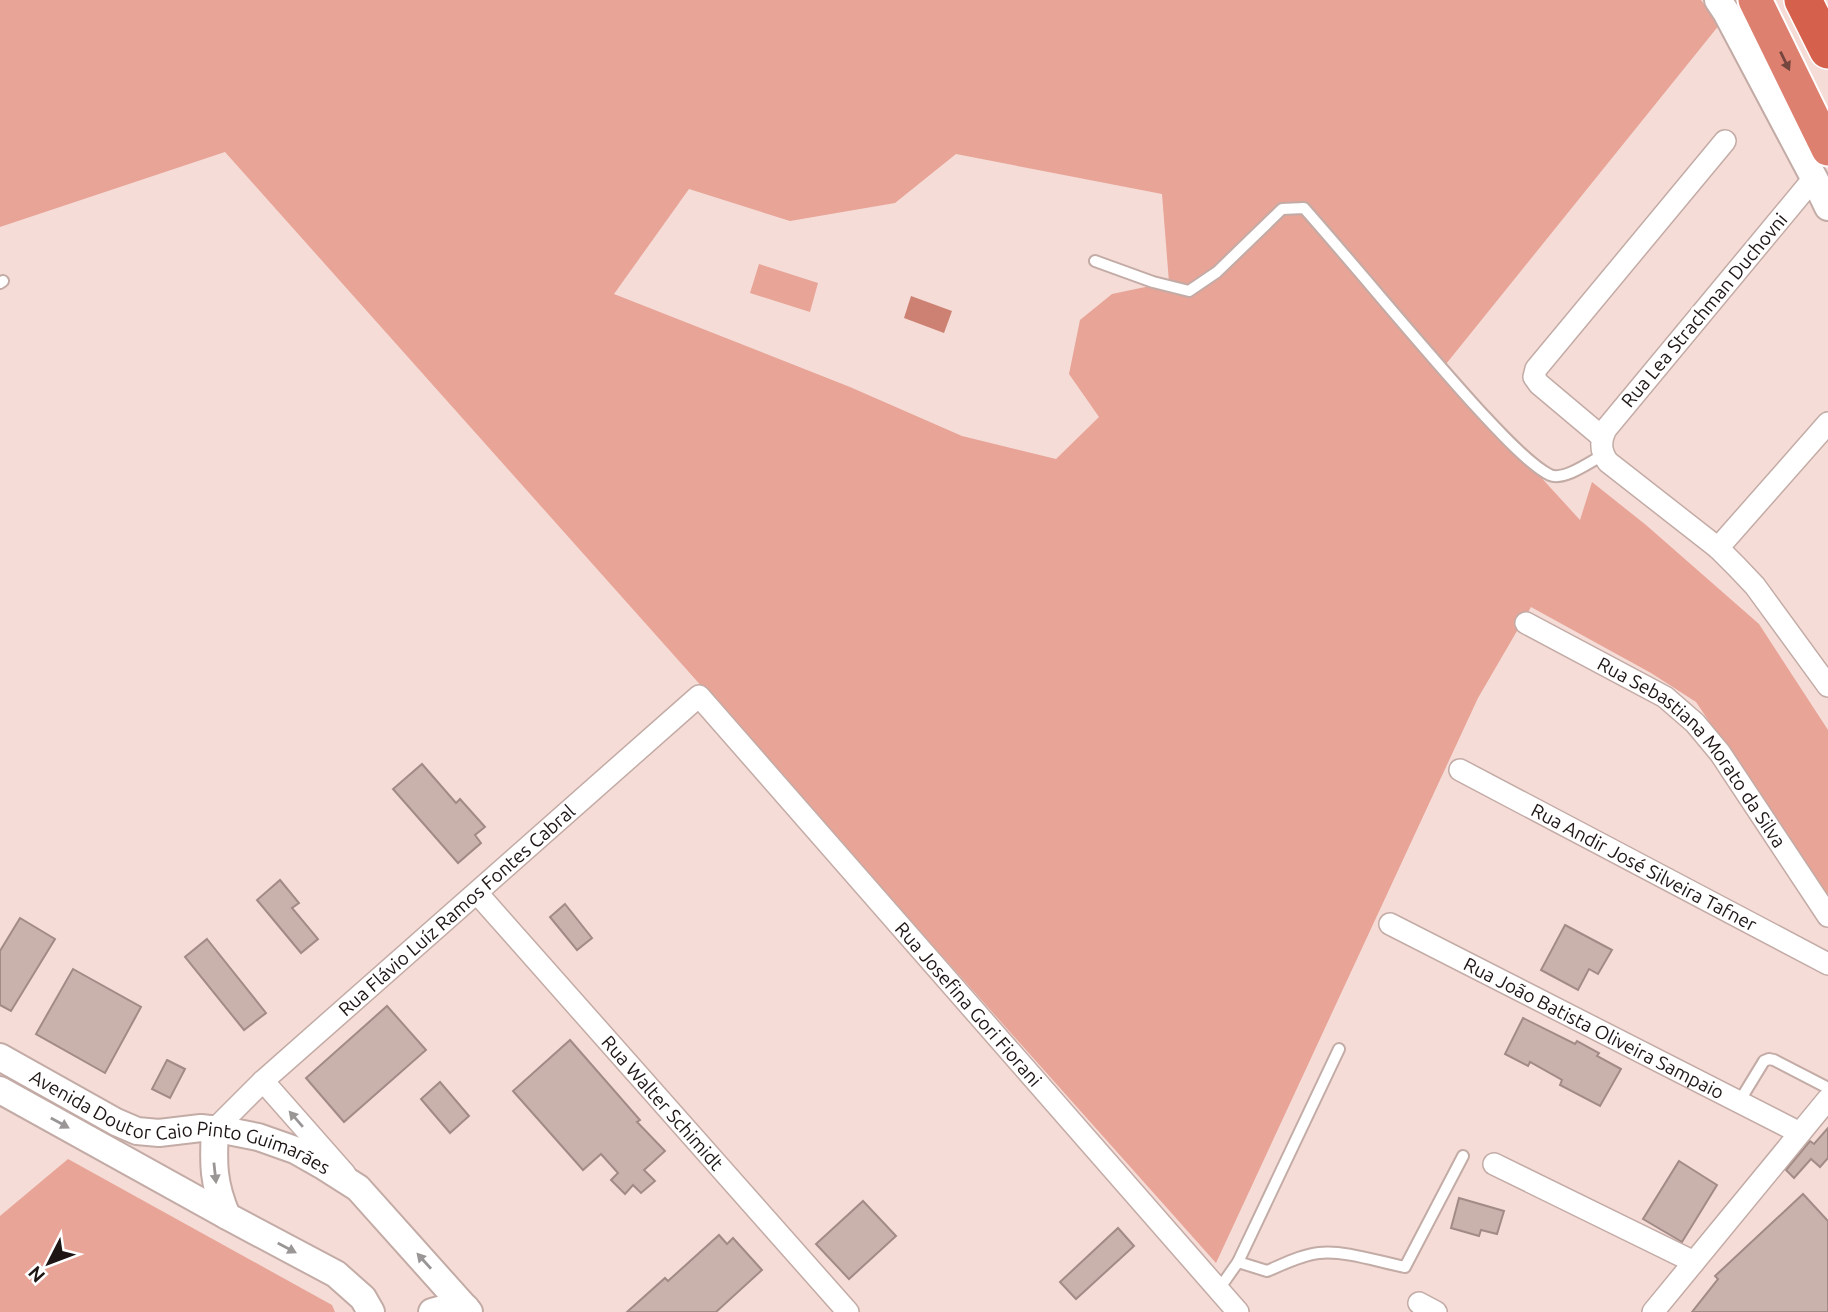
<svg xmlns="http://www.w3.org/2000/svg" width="1828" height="1312" font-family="Ubuntu,sans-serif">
  <rect width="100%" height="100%" fill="#f5dcd7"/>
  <g fill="#e7a497" fill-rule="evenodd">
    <path d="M 0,0 L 1701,0 L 1720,24 L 1442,369 L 1580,520 L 1592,482 L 1646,525 L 1759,624 L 1828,730 L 1828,898 L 1696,702 L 1651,673 L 1531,607 L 1478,698 L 1216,1263 L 225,152 L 0,227 ZM 956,154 L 1162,194 L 1169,282 L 1112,294 L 1080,320 L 1069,374 L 1099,417 L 1056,459 L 962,436 L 850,387 L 614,294 L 689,189 L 790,221 L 895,203 Z"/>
    <path d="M 759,264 L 818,283 L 810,312 L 750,293 Z"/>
    <path d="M 68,1159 L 332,1305 L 335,1312 L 0,1312 L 0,1216 Z"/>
  </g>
  <path fill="#cc8173" d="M 911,296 L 952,311 L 944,333 L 904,318 Z"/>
  <g fill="#c9b1ac" stroke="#a28b86" stroke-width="2">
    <path d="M 422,764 L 456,803 L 460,799 L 485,827 L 475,835 L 481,843 L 458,863 L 393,789 Z"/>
    <path d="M 280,880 L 299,903 L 292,908 L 318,939 L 301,953 L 257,900 Z"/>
    <path d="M 565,904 L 592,938 L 577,950 L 550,917 Z"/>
    <path d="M 20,918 L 55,939 L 11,1011 L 0,1005 L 0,951 Z"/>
    <path d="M 1565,925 L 1612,950 L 1598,974 L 1589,969 L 1578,990 L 1541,970 Z"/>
    <path d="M 207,939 L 266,1013 L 244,1030 L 185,957 Z"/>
    <path d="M 73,969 L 141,1007 L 105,1073 L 36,1034 Z"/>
    <path d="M 387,1006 L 426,1050 L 344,1122 L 306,1078 Z"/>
    <path d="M 1523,1018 L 1575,1044 L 1577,1041 L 1599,1053 L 1597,1056 L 1621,1069 L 1600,1106 L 1560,1085 L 1562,1080 L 1530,1062 L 1528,1066 L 1505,1054 Z"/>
    <path d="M 570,1040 L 640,1120 L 637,1122 L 665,1151 L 644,1170 L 655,1181 L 641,1193 L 633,1185 L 625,1194 L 611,1180 L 618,1173 L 601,1154 L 583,1170 L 513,1091 Z"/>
    <path d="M 167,1060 L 185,1069 L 170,1098 L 152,1089 Z"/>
    <path d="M 440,1082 L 469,1116 L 450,1133 L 421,1099 Z"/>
    <path d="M 1828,1128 L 1828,1158 L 1820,1167 L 1811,1159 L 1794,1178 L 1786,1170 L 1810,1141 L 1814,1144 Z"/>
    <path d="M 1679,1161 L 1717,1185 L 1682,1242 L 1643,1219 Z"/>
    <path d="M 1803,1194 L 1828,1221 L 1828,1312 L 1692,1312 L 1718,1279 L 1715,1276 Z"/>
    <path d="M 1459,1198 L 1504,1211 L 1497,1234 L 1481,1230 L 1479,1236 L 1451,1228 Z"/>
    <path d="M 863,1201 L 896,1236 L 849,1279 L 816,1244 Z"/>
    <path d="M 1118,1228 L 1134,1246 L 1076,1299 L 1060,1282 Z"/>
    <path d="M 719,1235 L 727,1244 L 733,1238 L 762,1270 L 716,1312 L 627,1312 L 665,1278 L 668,1281 Z"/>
  </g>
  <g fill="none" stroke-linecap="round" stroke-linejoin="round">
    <defs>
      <g id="service">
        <path d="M 1095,261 L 1153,282 L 1189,291 L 1217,272 L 1282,209 L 1304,208 C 1363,275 1419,344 1479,410 C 1495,427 1529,465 1550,475 C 1564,481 1590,462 1603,455"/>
        <path d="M 0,283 L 3,281"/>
        <path d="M 1739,1102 L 1764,1061 L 1769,1059 L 1774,1060 L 1828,1088"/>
        <path d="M 1238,1262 L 1267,1271 C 1284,1264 1301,1255 1319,1253 C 1345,1250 1379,1262 1405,1267 L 1463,1156"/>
        <path d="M 1219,1289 L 1238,1262 L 1339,1049"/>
      </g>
      <g id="minor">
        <path d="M 1814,178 L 1606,429 C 1600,441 1600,451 1608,462 L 1718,548 L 1737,567 L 1755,586 L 1828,686"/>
        <path d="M 1602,437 L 1539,384 L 1534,377 L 1536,369 L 1725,141"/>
        <path d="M 1718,548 L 1828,423"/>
        <path id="s1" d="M 1526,623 L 1665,697 L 1695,723 L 1720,753 L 1828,916"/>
        <path id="s2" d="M 1460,770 L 1828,964"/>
        <path id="s3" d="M 477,893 L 848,1312"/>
        <path id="s4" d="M 1390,924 L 1800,1133"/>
        <path d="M 263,1081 L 345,1174"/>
        <path id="s5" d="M 215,1129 L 263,1081 L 699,696 L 1238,1312"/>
        <path d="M 1494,1164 L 1694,1262"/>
        <path d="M 1419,1303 L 1436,1312"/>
        <path d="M 1653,1312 L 1828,1099"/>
      </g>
      <g id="tertiary">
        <path d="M 1718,0 L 1726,12 L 1814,178 L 1828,207"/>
        <path id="s6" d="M 0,1057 L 116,1122 L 137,1131 L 159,1133 L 201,1128 L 228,1131 L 258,1137 L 295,1150 L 325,1167 L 358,1188 L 469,1312"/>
        <path d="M 0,1090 L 227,1216 L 336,1274 L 363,1298 L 371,1312"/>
        <path d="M 215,1129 C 213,1163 213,1184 227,1216"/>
        <path d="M 432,1312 L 453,1306 L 466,1308"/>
      </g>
      <path id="trunk" d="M 1755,0 L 1828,149"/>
      <path id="motorway" d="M 1803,0 L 1828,50"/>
    </defs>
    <use href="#service" stroke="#c3aba6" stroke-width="14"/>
    <use href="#minor" stroke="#c3aba6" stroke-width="24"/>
    <use href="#tertiary" stroke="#c3aba6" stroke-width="30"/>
    <use href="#trunk" stroke="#fff" stroke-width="37"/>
    <use href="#motorway" stroke="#fff" stroke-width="40"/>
    <use href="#service" stroke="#fff" stroke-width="10"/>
    <use href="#minor" stroke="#fff" stroke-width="21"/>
    <use href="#tertiary" stroke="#fff" stroke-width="26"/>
    <use href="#trunk" stroke="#de8070" stroke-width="33"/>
    <use href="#motorway" stroke="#d5614d" stroke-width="37"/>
  </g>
  <defs><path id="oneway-solid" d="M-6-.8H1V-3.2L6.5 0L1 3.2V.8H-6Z" transform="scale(1.75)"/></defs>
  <use fill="#74463d" href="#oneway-solid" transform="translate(1785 61) rotate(64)"/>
  <g fill="#9a9695">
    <use href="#oneway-solid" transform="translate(296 1119) rotate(-131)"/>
    <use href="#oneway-solid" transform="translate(60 1123) rotate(29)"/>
    <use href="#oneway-solid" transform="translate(215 1173) rotate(84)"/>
    <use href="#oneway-solid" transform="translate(287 1248) rotate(28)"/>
    <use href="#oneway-solid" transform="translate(424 1261) rotate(-132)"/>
  </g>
  <g text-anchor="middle" stroke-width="6" stroke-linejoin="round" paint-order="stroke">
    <g font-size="19" fill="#1e1614" stroke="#fff">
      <text transform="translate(1704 310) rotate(-50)" y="7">Rua Lea Strachman Duchovni</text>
      <text dy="7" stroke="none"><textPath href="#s1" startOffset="215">Rua Sebastiana Morato da Silva</textPath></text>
      <text dy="7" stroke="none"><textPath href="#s2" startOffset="208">Rua Andir José Silveira Tafner</textPath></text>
      <text dy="7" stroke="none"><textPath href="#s5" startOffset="326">Rua Flávio Luíz Ramos Fontes Cabral</textPath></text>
      <text dy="7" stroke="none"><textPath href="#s5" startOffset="1059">Rua Josefina Gori Fiorani</textPath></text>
      <text dy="7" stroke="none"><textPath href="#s4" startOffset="229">Rua João Batista Oliveira Sampaio</textPath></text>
      <text dy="7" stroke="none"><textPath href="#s3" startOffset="280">Rua Walter Schimidt</textPath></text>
      <text dy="7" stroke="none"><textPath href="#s6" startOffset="196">Avenida Doutor Caio Pinto Guimarães</textPath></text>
    </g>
  </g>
  <g transform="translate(49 1263) rotate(228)" stroke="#ffffff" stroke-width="5" paint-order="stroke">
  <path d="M0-5L12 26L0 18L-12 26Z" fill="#1e1614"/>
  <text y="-10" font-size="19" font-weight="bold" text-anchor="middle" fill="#1e1614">N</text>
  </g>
</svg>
